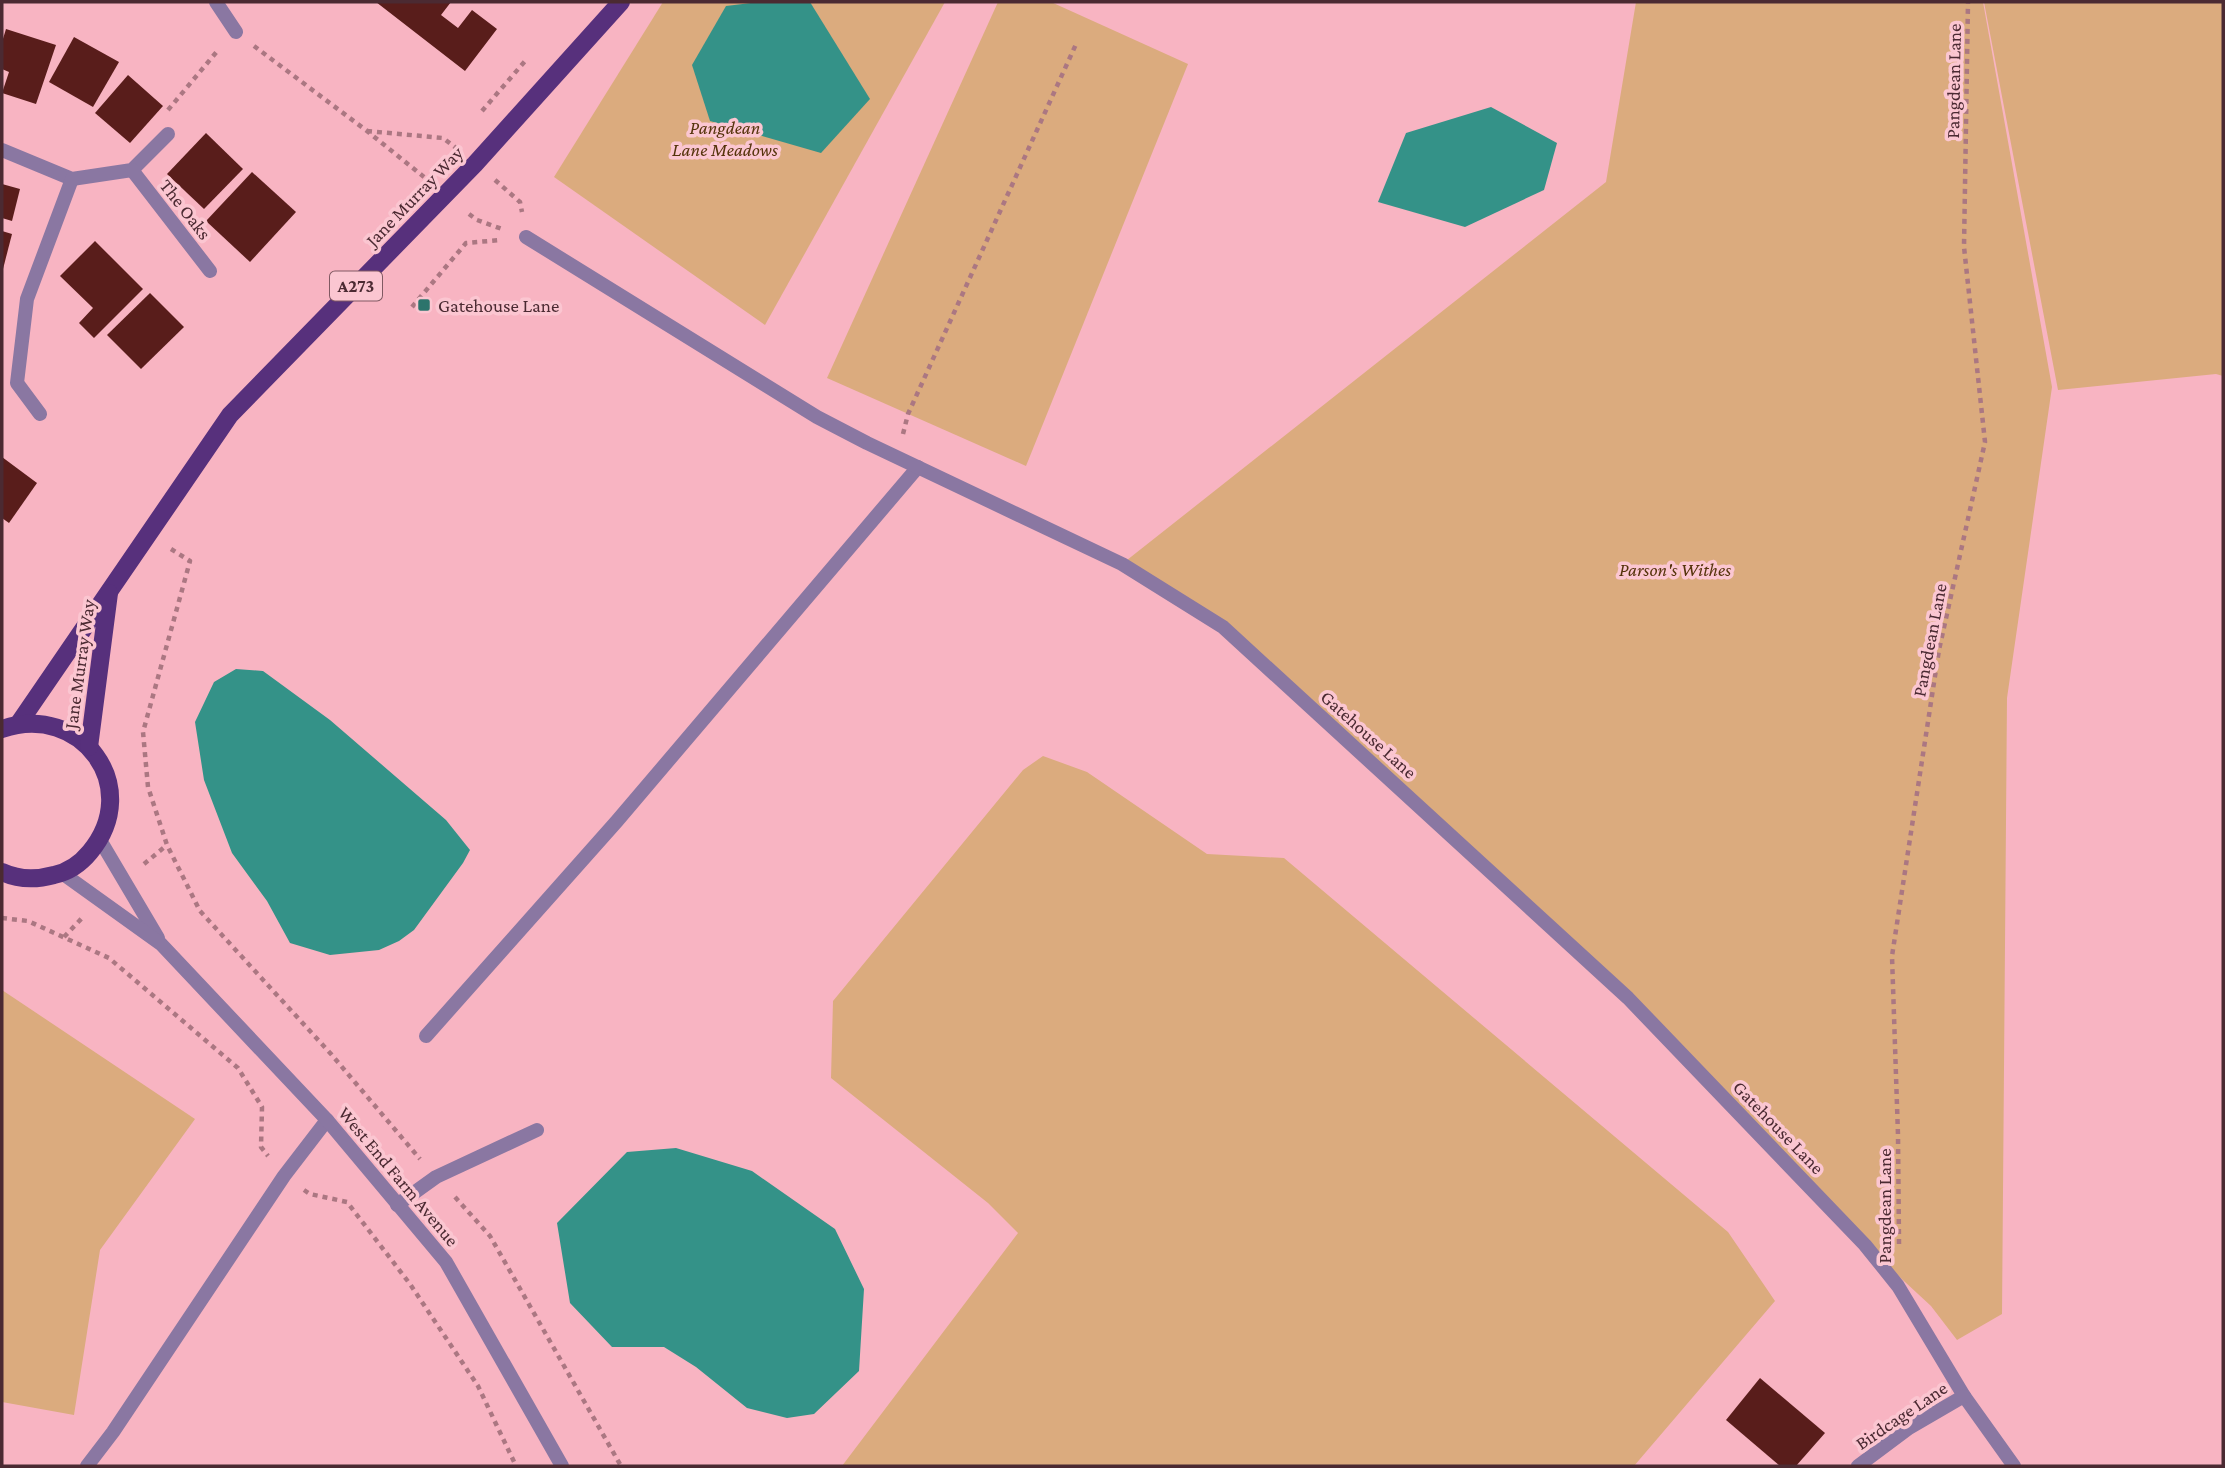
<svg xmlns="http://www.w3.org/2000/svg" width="2225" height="1468" font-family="'Crimson Pro',serif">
  <rect width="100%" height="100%" fill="#f8b4c2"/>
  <g fill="#dbab7e">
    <path d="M 663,2 L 945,2 L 765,325 L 554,177 Z"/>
    <path d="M 998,2 L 1051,2 L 1188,64 L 1026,466 L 827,378 Z"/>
    <path d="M 1636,2 L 1983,2 L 2052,387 L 2007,698 L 2002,1314 L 1957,1340 L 1931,1306 L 1865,1245 L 1628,998 L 1223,627 L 1122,564 L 1606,182 Z"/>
    <path d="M 1984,2 L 2223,2 L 2223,376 L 2216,374 L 2058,390 Z"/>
    <path d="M 1043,756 L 1087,772 L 1207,854 L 1284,858 L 1728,1232 L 1775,1301 L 1634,1466 L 842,1466 L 1018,1233 L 988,1203 L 831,1078 L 833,1001 L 1023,770 Z"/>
    <path d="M 2,990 L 195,1119 L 100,1250 L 74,1415 L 2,1402 Z"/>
  </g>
  <g fill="#349288">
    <path d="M 759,2 L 810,2 L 870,99 L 821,153 L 710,121 L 692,65 L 726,6 Z"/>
    <path d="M 1491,107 L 1557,143 L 1544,190 L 1465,227 L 1378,202 L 1406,133 Z"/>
    <path d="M 236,669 L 263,671 L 330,720 L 446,820 L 470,850 L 463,863 L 414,930 L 399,941 L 379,950 L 330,955 L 290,943 L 267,901 L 232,853 L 204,780 L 195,722 L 214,682 Z"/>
    <path d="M 676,1148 L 752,1171 L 835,1229 L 864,1289 L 859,1371 L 814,1414 L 787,1418 L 747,1408 L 696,1367 L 664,1347 L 612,1347 L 570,1303 L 557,1223 L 627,1152 Z"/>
  </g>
  <g fill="#591d1b">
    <path d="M 376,2 L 451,2 L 441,15 L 458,28 L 472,10 L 497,29 L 465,71 Z"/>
    <path d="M 6,29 L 56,45 L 36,104 L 2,93 L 9,72 L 2,69 L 2,42 Z"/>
    <path d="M 74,37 L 119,62 L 93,107 L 49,82 Z"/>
    <path d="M 128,75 L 163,106 L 130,143 L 95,113 Z"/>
    <path d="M 206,133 L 243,169 L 204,209 L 167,174 Z"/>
    <path d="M 252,172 L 296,212 L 250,262 L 206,221 Z"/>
    <path d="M 2,184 L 20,189 L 12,221 L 2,218 Z"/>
    <path d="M 2,231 L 12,234 L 3,269 L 2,269 Z"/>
    <path d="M 95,241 L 143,289 L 94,338 L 79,323 L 93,308 L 60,276 Z"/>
    <path d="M 150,293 L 184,327 L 141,369 L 107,335 Z"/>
    <path d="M 2,457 L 37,483 L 9,523 L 2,518 Z"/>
    <path d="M 1760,1378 L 1825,1433 L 1796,1466 L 1780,1466 L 1726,1420 Z"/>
  </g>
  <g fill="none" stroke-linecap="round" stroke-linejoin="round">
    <g stroke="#ab7782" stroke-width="4.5" stroke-dasharray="5 5" stroke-linecap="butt">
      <path d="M 254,46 L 367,131 L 424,177"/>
      <path d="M 168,110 L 219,49"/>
      <path d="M 482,111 L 526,60"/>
      <path d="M 367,131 L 443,138 L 456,148"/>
      <path d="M 495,180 L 520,202 L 522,212"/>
      <path d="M 469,214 L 477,220 L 502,229"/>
      <path d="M 412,307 L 466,243 L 501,240"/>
      <path d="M 903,434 L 908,414 L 1077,42"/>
      <path d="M 171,549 L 190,561 L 143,732 L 148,787 L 167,845 L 200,911 L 331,1054 L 420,1159"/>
      <path d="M 144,864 L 167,845"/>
      <path d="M 2,918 L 28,921 L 109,958 L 238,1068 L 262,1107 L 261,1147 L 268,1156"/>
      <path d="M 64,937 L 82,918"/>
      <path d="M 304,1190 L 310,1194 L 347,1202 L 410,1284 L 478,1386 L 516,1466"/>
      <path d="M 455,1197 L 490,1236 L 621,1466"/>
      <path d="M 1899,1244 L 1898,1135 L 1892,956 L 1939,650 L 1985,442 L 1964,247 L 1968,2"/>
    </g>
    <g stroke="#8a77a2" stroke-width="14">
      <path d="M 426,1036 L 617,821 L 918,467"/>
      <path d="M 397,1205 L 436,1177 L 537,1130"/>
      <path d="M 87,1466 L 113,1432 L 284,1176 L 327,1120"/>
    </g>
    <g stroke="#8a77a2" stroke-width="14">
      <path d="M 216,2 L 236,32"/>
      <path d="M 2,150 L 72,179 L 132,170 L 168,134"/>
      <path d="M 132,170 L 210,271"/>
      <path d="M 526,237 L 817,417 L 867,443 L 1122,564 L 1223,627 L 1628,998 L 1865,1245 L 1898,1286 L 1964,1396 L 2014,1466"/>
      <path d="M 40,414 L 17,383 L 27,299 L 72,179"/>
      <path d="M 1858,1466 L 1909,1428 L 1964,1396"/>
    </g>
    <g stroke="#8a77a2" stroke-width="14">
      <path d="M 100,840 L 158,938"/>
      <path d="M 62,873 L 161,944 L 327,1120 L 446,1262 L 562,1466"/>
    </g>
    <g stroke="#57307c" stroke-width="18">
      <path d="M 19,723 L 230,415 L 475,164 L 621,2"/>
      <path d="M 2,729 C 81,702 144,787 90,852 C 81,863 68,872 54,875 C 36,880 19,880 2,872"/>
      <path d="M 89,747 L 109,593"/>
    </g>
  </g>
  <rect fill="#2c746c" stroke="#fbc6d1" stroke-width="2.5" x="417" y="298" width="14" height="14" rx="3.5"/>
  <g text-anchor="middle" stroke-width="7" stroke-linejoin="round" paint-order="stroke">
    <rect fill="#fbc6d1" stroke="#805962" stroke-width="2" x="330" y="271.5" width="52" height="29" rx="5"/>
    <g font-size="18" font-weight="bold" fill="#4b2a32">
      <text x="356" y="292">A273</text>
    </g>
    <g font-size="19" fill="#4b2a32" stroke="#fbc6d1">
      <text transform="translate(1953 81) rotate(-89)" y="7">Pangdean Lane</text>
      <text transform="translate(414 196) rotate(-46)" y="7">Jane Murray Way</text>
      <text transform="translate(186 209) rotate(52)" y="7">The Oaks</text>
      <text transform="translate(1929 640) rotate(-79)" y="7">Pangdean Lane</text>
      <text transform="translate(79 664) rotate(-82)" y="7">Jane Murray Way</text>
      <text transform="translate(1369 734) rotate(42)" y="7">Gatehouse Lane</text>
      <text transform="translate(1779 1127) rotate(46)" y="7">Gatehouse Lane</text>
      <text transform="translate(399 1176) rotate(50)" y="7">West End Farm Avenue</text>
      <text transform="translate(1884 1206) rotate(-90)" y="7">Pangdean Lane</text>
      <text transform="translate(1901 1415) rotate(-34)" y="7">Birdcage Lane</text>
    </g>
    <g font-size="19" font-style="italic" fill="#55330b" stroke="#fbc6d1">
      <text x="725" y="134">Pangdean<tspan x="725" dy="22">Lane Meadows</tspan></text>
      <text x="1675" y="576">Parson's Withes</text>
    </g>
    <g font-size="19" fill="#4b2a32" stroke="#fbc6d1" text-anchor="start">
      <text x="438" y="312">Gatehouse Lane</text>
    </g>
  </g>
  <rect width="2225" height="1468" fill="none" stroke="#4b2a32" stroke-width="7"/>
</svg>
